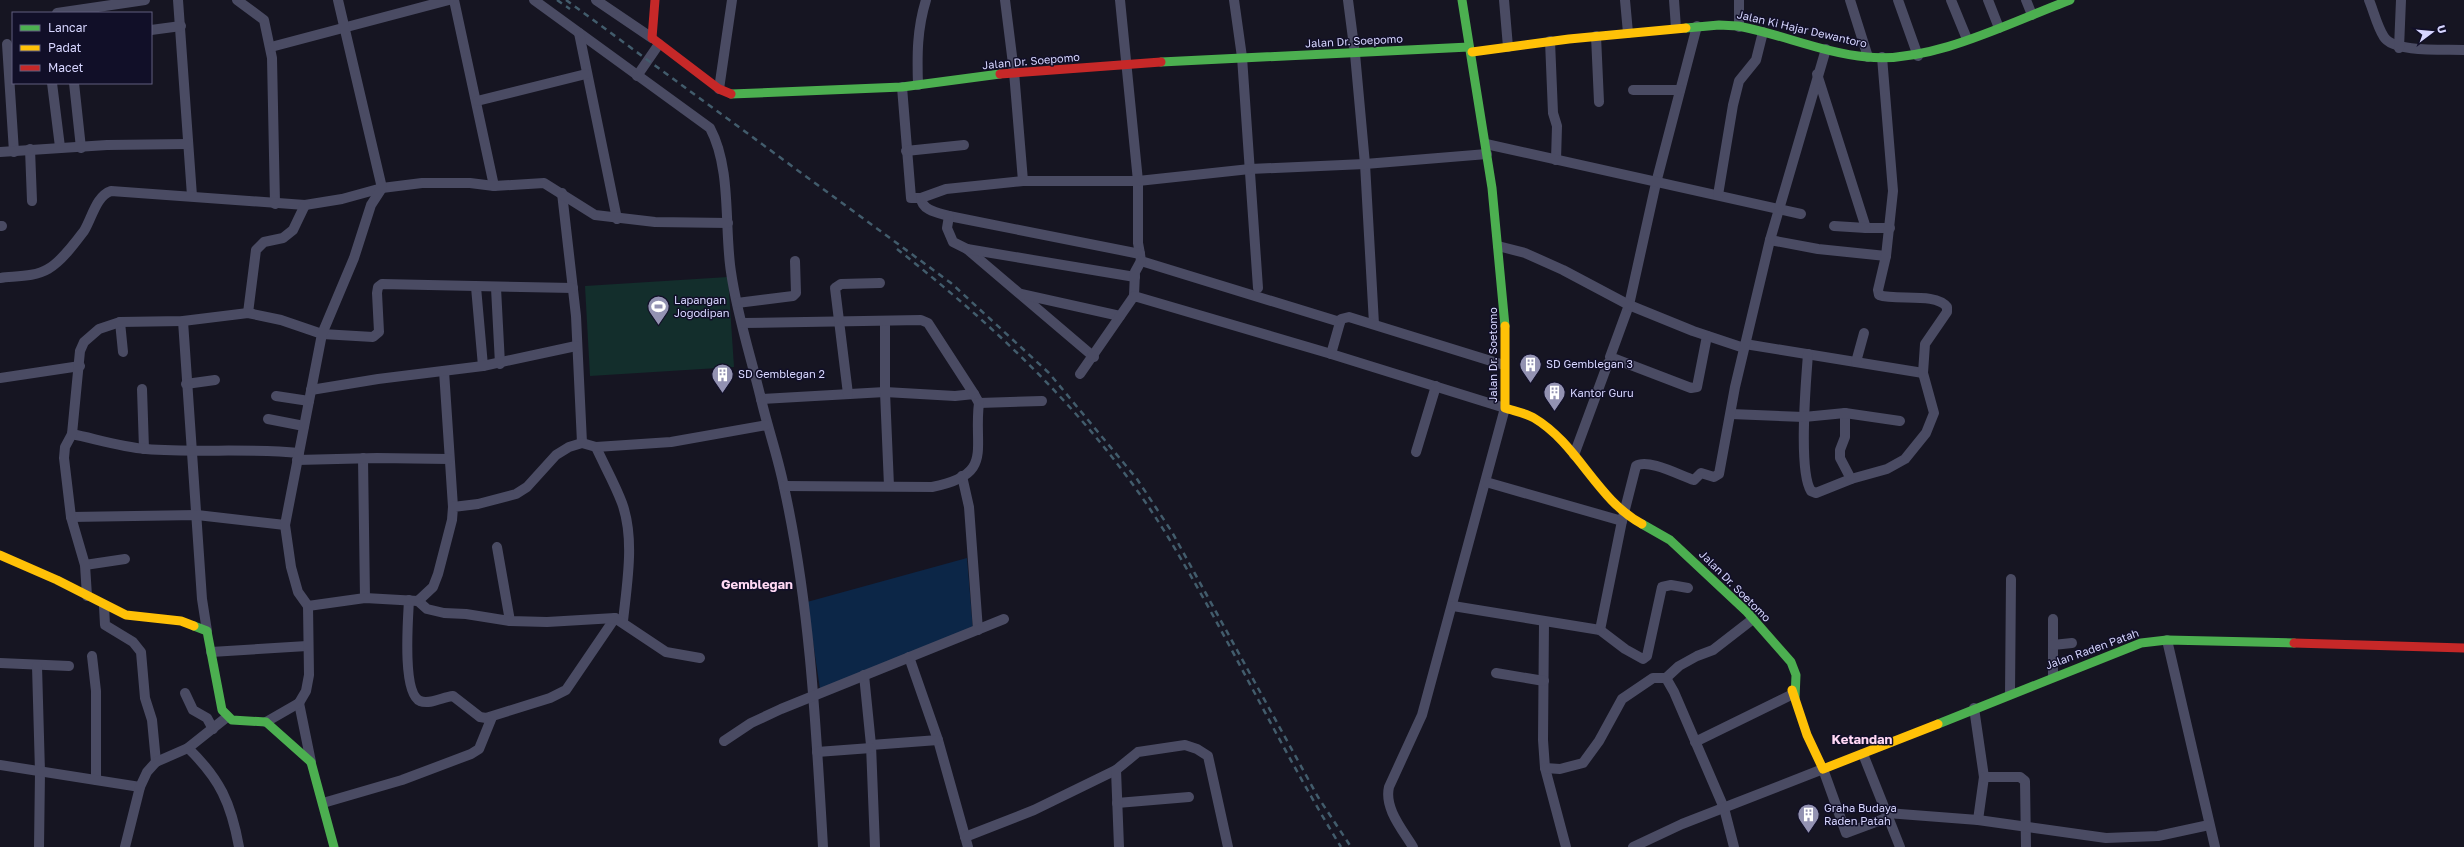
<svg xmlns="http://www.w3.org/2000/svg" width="2464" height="847" font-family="'Golos Text',sans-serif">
  <rect width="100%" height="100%" fill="#161522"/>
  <path fill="#132e2c" d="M 728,277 L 734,367 L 590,376 L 585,286 Z"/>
  <path fill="#0c2647" d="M 967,558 L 973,630 L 820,689 L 807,602 Z"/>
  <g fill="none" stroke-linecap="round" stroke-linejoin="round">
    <g stroke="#4a4b63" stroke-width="10">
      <path d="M 178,0 L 192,196"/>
      <path d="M 237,0 L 264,20 L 272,58 L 275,204"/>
      <path d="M 454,0 L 494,186"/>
      <path d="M 534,0 L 710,128 C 732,169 724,228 731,272 C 737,315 751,357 761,399 L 885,392 L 955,396 L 974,394 L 979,403 L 1042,401"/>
      <path d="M 596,0 L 652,38"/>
      <path d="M 1005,0 L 1014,72 L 1023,181"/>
      <path d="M 1120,0 L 1138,181 L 1138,243 L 1140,254"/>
      <path d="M 1234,0 L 1242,57 L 1258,288"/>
      <path d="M 1348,0 L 1355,54 L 1365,164 L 1374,324"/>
      <path d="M 1504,0 L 1508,47"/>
      <path d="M 1625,0 L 1628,33"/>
      <path d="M 1674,0 L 1676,28"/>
      <path d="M 1850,0 L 1868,57"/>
      <path d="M 1898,0 L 1918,56"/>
      <path d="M 1951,0 L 1967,39"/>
      <path d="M 1988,0 L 1999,28"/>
      <path d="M 2026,0 L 2032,15"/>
      <path d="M 2369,0 C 2374,12 2377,26 2384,37 C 2394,53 2446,49 2464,50"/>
      <path d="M 57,13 L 145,0"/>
      <path d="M 1697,26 L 1656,183 L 1629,305 L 1610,357 L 1691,388 L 1697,387 L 1707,336"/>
      <path d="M 1739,27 L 1739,0"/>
      <path d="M 151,30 L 181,26"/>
      <path d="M 579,33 L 617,219"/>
      <path d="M 1596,36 L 1599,102"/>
      <path d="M 1550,41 L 1553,113 L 1557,126 L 1556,160"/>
      <path d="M 7,44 L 14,152"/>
      <path d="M 271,47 L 449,0"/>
      <path d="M 2399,48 L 2401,0"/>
      <path d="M 1817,74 L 1866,228 L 1890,228"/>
      <path d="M 637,76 L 659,44"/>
      <path d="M 52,83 L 60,147"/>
      <path d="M 74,83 L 81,148"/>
      <path d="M 918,85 C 917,55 917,29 926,0"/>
      <path d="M 902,87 L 911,198 L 921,198 C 922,211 939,213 949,216 L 1140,254 L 1141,261 L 1340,322"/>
      <path d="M 719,89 L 732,0"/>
      <path d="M 1633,90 L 1680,90"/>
      <path d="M 477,101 L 586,74"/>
      <path d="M 1486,144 L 1801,214"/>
      <path d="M 30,149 L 32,201"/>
      <path d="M 906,151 L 964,145"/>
      <path d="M 0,152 L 107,145 L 188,144"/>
      <path d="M 562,193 L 576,316 L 582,443"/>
      <path d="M 1718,195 L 1733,105 L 1739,81 L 1756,60 L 1763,32"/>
      <path d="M 921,198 L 946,189 L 1023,181 L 1138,181 L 1250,169 L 1365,164 L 1487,154"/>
      <path d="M 949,216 L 947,228 L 953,242 L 967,249 L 1094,357"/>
      <path d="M 0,226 L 2,226"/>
      <path d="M 1834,226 L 1866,228"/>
      <path d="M 1770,240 L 1818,249 L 1886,256"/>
      <path d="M 1498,246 L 1525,253 L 1563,270 L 1629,305 L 1693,331 L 1744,348"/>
      <path d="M 967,249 L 1135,277"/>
      <path d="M 0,278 C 15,276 35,277 48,269 C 61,262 75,243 84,231 C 92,218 96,196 111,191 L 305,205 L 342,199 L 382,188 L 422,183 L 470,183 L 494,186 L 544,183 L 595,215 L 655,222 L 728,223"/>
      <path d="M 476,287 L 483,366"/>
      <path d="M 496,288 L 500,364"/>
      <path d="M 1021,294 L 1120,316"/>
      <path d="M 1134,296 L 1135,272 L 1141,261"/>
      <path d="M 737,303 L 793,296 L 796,293 L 795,261"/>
      <path d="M 248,313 L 256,250 L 264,242 L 283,238 L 293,230 L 305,205"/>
      <path d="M 183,321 L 202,599 L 207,631"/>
      <path d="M 120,322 L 123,352"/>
      <path d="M 885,322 L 885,392 L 889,486"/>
      <path d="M 743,323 L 921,320 L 928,323 L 974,394"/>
      <path d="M 1745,344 L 1923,373"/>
      <path d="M 1331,354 L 1341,319 L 1349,317 L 1504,365"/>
      <path d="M 1808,354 C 1806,381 1798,471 1811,491 L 1816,493 L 1851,479 L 1887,469 L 1905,459 L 1926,433 L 1934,413 L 1923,373 L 1925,344 L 1947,312 L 1947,307 C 1936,292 1896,301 1879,295 L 1878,290 L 1886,256 L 1893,191 L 1882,57"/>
      <path d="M 1856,362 L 1864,333"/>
      <path d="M 444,371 L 453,507"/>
      <path d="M 1080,374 L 1134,296 L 1328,353 L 1505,408 L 1422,715 L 1389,787 C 1384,808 1402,829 1413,847"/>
      <path d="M 0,378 L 80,366"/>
      <path d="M 186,384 L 215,380"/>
      <path d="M 142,389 L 144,449"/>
      <path d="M 311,390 L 378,379 L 483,366 L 576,346"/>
      <path d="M 848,394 L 835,288 L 841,284 L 880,283"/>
      <path d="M 276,396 L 309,401"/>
      <path d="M 761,399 C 768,429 778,457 784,487 C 810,605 816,726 823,847"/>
      <path d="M 1845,413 L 1845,437 L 1840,450 L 1840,458 L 1851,479"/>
      <path d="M 1731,414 L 1804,417 L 1845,413 L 1900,421"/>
      <path d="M 268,419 L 304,426"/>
      <path d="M 72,434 C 96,439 122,447 146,449 C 197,453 248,448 299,453"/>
      <path d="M 596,447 C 604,465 615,484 622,503 C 635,539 627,583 623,621"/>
      <path d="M 1416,452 L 1436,386"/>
      <path d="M 1574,455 L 1608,363"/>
      <path d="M 363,458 L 365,598"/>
      <path d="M 297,460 L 377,458 L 449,459"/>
      <path d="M 962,476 L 969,507 L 978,630"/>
      <path d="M 1486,482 L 1622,521"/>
      <path d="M 784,486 L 932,487 C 995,475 973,449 979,403"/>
      <path d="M 71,517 L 197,515 L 285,525"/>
      <path d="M 497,547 L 510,621"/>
      <path d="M 85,565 L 125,559"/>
      <path d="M 87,596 L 85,565 L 71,517 L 64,458 L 65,447 L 72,434 L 80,351 L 84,342 L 99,329 L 120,322 L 183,321 L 248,313 L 281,320 L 322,334 L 373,337 L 379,332 L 377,293 L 378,287 L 382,284 L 573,288"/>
      <path d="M 409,600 C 408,619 402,693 420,701 C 430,705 443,697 453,696 L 480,717 L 486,718 L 550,698 L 566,690 L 615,618"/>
      <path d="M 418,601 L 427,609 L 444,613 L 466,614 L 510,621 L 547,622 L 615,618 L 666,652 L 700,658"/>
      <path d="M 104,606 L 105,625 L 133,642 L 141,652 L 145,698 L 152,720 L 156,762"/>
      <path d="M 308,606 L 365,598 L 418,601 L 433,587 L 438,574 L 452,520 L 453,507 L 478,504 L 516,494 L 527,487 L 556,455 L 569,447 L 582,443 L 596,447 L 671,442 L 767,425"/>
      <path d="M 1453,606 L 1600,630 L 1625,649 L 1643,659 L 1647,656 L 1662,587 L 1671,585 L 1688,588"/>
      <path d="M 2053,619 L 2053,676"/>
      <path d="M 1544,622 L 1543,740 L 1545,768 L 1566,847"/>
      <path d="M 1600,630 L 1622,521 L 1636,466 C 1648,458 1681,476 1694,480 L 1701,473 L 1714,477 L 1719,474 L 1735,387 L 1770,240 L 1826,49"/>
      <path d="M 2167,640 L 2215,847"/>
      <path d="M 2053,645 L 2072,643"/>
      <path d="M 211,652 L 307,646"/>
      <path d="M 92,656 L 96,691 L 96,780"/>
      <path d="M 909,657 L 938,740 L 968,847"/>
      <path d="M 0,663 L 69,666"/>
      <path d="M 37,666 L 40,772 L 39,847"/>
      <path d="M 1496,673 L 1544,681"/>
      <path d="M 864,675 L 871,745 L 875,847"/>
      <path d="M 1666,678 L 1679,666 L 1697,656 L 1713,650 L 1753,619"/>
      <path d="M 185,693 L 193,710 L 207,718 L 213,729"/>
      <path d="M 2010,694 L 2011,579"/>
      <path d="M 299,703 L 311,762"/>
      <path d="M 1974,708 L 1984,777 L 1978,820"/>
      <path d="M 266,722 L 299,703 L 306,691 L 309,675 L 308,606 L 298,592 L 291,567 L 285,525 L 322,334 L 354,258 L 371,205 L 382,188 L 338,0"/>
      <path d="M 724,741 L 751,723 L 781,709 L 1004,619"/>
      <path d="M 1695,742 L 1793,694"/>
      <path d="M 871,745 L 938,740"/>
      <path d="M 188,748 C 220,779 231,803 239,847"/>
      <path d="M 817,752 L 871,748"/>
      <path d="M 1863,754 L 1900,847"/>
      <path d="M 0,765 L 140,787"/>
      <path d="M 1545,768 L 1560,769 L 1583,763 L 1599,741 L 1622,699 L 1653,678 L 1666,678 L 1674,692 L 1724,808 L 1734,847"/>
      <path d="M 1984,777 L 2020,777 L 2025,781 L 2026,847"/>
      <path d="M 323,803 L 402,780 L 471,754 L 479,749 L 492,717"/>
      <path d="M 1117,803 L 1189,797"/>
      <path d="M 1887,813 L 1978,820 L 2106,838 L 2158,836 L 2209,825"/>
      <path d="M 965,837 L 1034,810 L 1116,770"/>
      <path d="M 125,847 L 140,787 L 147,772 L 156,762 L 188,748 L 227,717"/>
      <path d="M 1119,847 L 1116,770 L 1138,752 L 1185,745 L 1197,749 L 1208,756 L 1228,847"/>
      <path d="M 1633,847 L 1682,824 L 1823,769 L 1846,833 L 1889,817"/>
    </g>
    <g stroke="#4caf50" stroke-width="9">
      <path d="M 1462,0 L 1492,188 L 1505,326"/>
      <path d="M 1686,28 L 1719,25 L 1738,26 C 1781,34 1823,53 1867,57 C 1931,64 2011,22 2070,0"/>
      <path d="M 1161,62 L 1469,47"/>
      <path d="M 731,94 L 902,87 L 1000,74"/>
      <path d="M 1642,524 L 1670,540 L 1747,612 L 1791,662 L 1796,675 L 1795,698"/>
      <path d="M 194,626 L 207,631 L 222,710 L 232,720 L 266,722 L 311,762 L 334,847"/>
      <path d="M 1938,724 L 2141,643 L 2167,640 L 2294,643"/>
    </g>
    <g stroke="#ffc107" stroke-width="9">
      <path d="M 1472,52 L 1569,39 L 1686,28"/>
      <path d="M 1505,326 L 1505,408 C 1514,411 1526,413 1534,418 C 1578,444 1597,500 1642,524"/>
      <path d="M 0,555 L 57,580 L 126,615 L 181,621 L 194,626"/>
      <path d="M 1792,690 L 1807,735 L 1823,769 L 1938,724"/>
    </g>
    <g stroke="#c62828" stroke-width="9">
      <path d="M 655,0 L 652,38 L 719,89 L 731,94"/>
      <path d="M 1000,74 L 1161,62"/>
      <path d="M 2294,643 L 2464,648"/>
    </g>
    <g stroke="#425c6c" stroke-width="2.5" stroke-dasharray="6 5" stroke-linecap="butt">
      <path d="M 557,0 L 570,9"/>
      <path d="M 566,0 L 951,283 L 1049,373 L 1137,479 L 1172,532 L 1318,797 L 1351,847"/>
      <path d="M 897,249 C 1001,331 1098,423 1168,537 C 1229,638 1279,746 1341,847"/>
    </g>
  </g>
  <defs>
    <symbol id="stadium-pin" viewBox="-11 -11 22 30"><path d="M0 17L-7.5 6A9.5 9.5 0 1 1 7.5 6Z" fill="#9392b2" stroke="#110f28"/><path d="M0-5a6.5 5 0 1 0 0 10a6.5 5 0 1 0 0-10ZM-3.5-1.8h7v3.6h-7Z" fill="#fff"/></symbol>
    <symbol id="building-pin" viewBox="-11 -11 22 30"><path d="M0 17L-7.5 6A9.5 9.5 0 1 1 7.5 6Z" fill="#9392b2" stroke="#110f28"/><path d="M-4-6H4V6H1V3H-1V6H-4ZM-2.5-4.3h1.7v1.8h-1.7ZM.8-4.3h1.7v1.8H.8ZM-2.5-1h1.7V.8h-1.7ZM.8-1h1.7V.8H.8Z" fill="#fff"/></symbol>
  </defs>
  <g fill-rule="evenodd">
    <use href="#stadium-pin" x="646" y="294" width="25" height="34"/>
    <use href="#building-pin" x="1518" y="352" width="25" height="34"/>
    <use href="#building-pin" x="710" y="362" width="25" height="34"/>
    <use href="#building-pin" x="1542" y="380" width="25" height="34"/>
    <use href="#building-pin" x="1796" y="802" width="25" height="34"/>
  </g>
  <g text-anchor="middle" stroke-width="3" stroke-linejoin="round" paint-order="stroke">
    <g font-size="11" fill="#d7d6ff" stroke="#110f28">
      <text transform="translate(1802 29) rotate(13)" y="4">Jalan Ki Hajar Dewantoro</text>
      <text transform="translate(1354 41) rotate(-3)" y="4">Jalan Dr. Soepomo</text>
      <text transform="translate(1031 61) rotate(-5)" y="4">Jalan Dr. Soepomo</text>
      <text transform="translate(1493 355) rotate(-90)" y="4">Jalan Dr. Soetomo</text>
      <text transform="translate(1735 586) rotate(45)" y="4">Jalan Dr. Soetomo</text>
      <text transform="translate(2092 649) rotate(-20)" y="4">Jalan Raden Patah</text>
    </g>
    <g font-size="11" fill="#d7d6ff" stroke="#110f28" text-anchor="start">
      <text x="674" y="304">Lapangan<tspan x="674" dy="13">Jogodipan</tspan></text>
      <text x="1546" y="368">SD Gemblegan 3</text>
      <text x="738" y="378">SD Gemblegan 2</text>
      <text x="1570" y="397">Kantor Guru</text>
      <text x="1824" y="812">Graha Budaya<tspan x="1824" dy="13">Raden Patah</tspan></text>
    </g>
    <g font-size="13" font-weight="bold" fill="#ffd8f4" stroke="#110f28">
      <text x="757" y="589">Gemblegan</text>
      <text x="1862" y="744">Ketandan</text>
    </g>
  </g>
  <rect x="12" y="12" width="140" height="72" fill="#110f28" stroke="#605f7e"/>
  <rect x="20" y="25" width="20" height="6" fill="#4caf50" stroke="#605f7e"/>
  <text x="48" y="32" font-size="12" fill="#d7d6ff">Lancar</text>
  <rect x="20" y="45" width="20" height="6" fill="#ffc107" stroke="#605f7e"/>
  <text x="48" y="52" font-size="12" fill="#d7d6ff">Padat</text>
  <rect x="20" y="65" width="20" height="6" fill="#c62828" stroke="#605f7e"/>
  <text x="48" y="72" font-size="12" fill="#d7d6ff">Macet</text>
  <g transform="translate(2432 32) rotate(74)" stroke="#110f28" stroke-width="3" paint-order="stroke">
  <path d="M0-3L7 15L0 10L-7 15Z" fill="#d7d6ff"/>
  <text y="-6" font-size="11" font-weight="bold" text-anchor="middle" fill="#d7d6ff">U</text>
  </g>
</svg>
